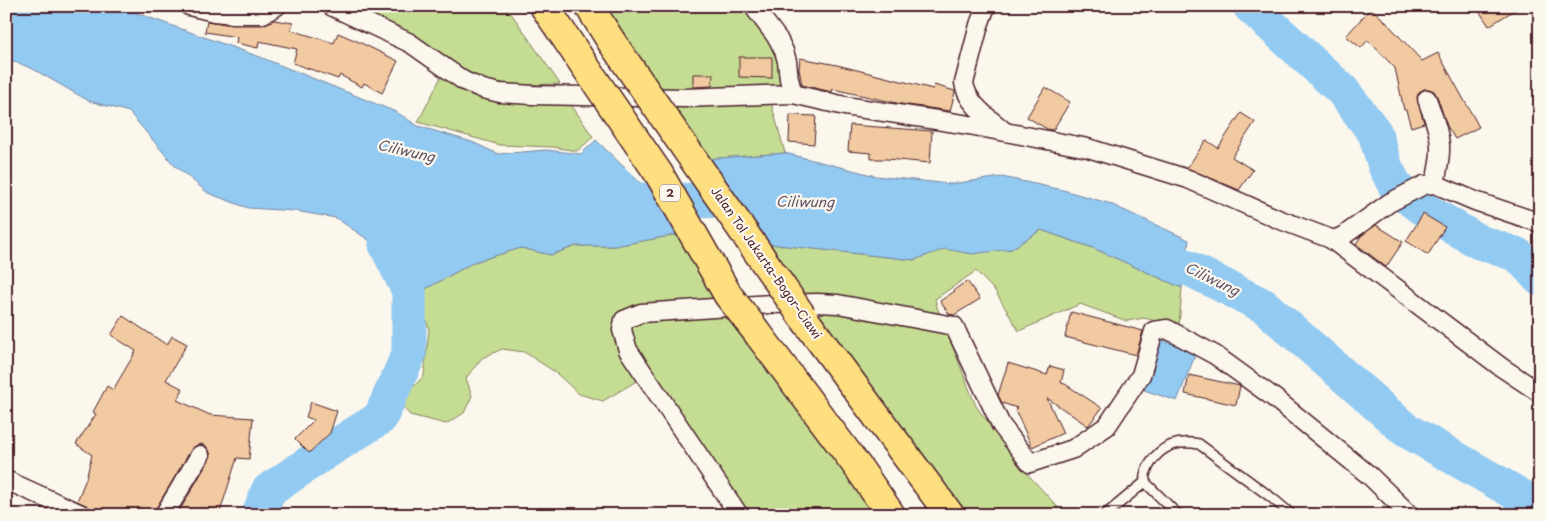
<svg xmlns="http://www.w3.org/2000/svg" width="1546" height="521" font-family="'Playpen Sans',sans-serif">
  <rect width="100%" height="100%" fill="#fbf7ec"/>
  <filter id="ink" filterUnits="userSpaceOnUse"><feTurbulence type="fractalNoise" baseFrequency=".02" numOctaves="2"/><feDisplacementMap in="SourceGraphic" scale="10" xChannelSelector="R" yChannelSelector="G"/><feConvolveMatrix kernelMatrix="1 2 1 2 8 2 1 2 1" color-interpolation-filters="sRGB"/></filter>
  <g filter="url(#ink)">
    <g fill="#c5dd93" stroke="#887e5f">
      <path d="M 312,6 L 506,6 L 560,84 L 519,85 L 471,79 Z"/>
      <path d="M 589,6 L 753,6 L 778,39 L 793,94 L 769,95 L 785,153 L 693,160 Z"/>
      <path d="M 441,77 L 480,94 L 566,97 L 593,137 L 577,151 L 553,147 L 500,145 L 418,122 Z"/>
      <path d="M 1041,230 L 1093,248 L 1182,288 L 1179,327 L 1144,318 L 1127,321 L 1080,304 L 1019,331 L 995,291 L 976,271 L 935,299 L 937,307 L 976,406 L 1021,467 L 1065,515 L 964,515 L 751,242 L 914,260 L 945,248 L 1011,249 Z"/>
      <path d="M 691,232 L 892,515 L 739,515 L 645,376 L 603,401 L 579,394 L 555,372 L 524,352 L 502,349 L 482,358 L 466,378 L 472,396 L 464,413 L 446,424 L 410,415 L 398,402 L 424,376 L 429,330 L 420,300 L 422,291 L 474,262 L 521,248 L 551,255 L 576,246 L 615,246 Z"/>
    </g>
    <g fill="#93caf2" stroke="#7686a2">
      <path d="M 6,6 L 117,6 L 260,57 L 396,112 L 418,126 L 472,142 L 498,154 L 546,150 L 581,154 L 596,140 L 691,232 L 615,246 L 576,246 L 551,255 L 521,248 L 474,262 L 422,291 L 403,286 L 373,243 L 336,218 L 295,211 L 248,208 L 208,193 L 174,165 L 129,112 L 89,101 L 33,69 L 6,58 Z"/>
      <path d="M 785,153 L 876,176 L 950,184 L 1002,177 L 1063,190 L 1108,203 L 1189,240 L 1182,288 L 1093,248 L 1041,230 L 1011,249 L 972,254 L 945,249 L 914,260 L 751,242 L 693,160 Z"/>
      <path d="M 1162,340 L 1196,353 L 1177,401 L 1144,390 Z"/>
    </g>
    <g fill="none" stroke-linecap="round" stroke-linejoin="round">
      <g stroke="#93caf2" stroke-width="35">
        <path d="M 1250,6 L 1342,90 L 1375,133 L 1385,166 L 1397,189 L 1422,208 L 1479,242 L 1518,255 L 1540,279"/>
        <path d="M 642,200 L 753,201"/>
        <path d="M 1141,247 L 1168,258 L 1264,306 L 1406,430 L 1540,507"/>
        <path d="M 259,515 L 268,491 L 318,457 L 380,418 L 409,354 L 409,291 L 386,245"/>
      </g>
    </g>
    <g fill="#f1caa1" stroke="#4a1f2b">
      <path d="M 1476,6 L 1521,6 L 1489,26 Z"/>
      <path d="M 1371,8 L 1385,21 L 1422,61 L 1438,53 L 1479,127 L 1455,139 L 1447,126 L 1437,96 L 1434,91 L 1429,89 L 1424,89 L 1419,92 L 1417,97 L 1424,123 L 1411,127 L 1406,110 L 1404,110 L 1395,68 L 1368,40 L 1361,48 L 1346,36 Z"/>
      <path d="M 274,20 L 293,23 L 291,30 L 334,43 L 338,33 L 359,42 L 398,61 L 382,93 L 364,83 L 362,87 L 340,75 L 338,79 L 293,63 L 297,49 L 259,41 L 258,48 L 236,43 L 237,37 L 205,32 L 207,21 L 232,25 L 263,25 Z"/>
      <path d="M 739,57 L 772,57 L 772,78 L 739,77 Z"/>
      <path d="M 800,58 L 837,65 L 933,89 L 934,85 L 955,91 L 955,92 L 950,111 L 901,104 L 833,89 L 832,92 L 802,85 L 799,69 Z"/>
      <path d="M 693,74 L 713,74 L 712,86 L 693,87 Z"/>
      <path d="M 1045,87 L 1070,102 L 1053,130 L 1047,129 L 1027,117 Z"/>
      <path d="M 1241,113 L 1255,122 L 1232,157 L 1253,170 L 1239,190 L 1187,168 L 1206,140 L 1218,148 Z"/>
      <path d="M 790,115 L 816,116 L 814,144 L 789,142 Z"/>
      <path d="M 850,125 L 932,131 L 930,163 L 887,159 L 871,159 L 871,153 L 848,151 Z"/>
      <path d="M 1423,214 L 1445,227 L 1428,255 L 1406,241 Z"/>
      <path d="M 1376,225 L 1403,242 L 1386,267 L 1356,244 L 1361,236 Z"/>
      <path d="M 967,281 L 980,299 L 954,315 L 949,314 L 940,301 L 955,291 L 954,290 Z"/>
      <path d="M 1071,312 L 1143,331 L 1136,355 L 1065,337 Z"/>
      <path d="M 123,316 L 167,345 L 172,336 L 187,344 L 166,380 L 183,389 L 177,400 L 210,415 L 253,418 L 249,459 L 237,458 L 219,515 L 177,515 L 209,460 L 211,456 L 209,450 L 206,446 L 201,444 L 195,446 L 191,450 L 155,510 L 153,515 L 104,515 L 92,510 L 88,506 L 77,501 L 86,479 L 92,455 L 76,444 L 96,414 L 93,412 L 107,386 L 113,390 L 136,351 L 111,335 Z"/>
      <path d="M 1008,363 L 1047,375 L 1050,366 L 1064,370 L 1061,383 L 1065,384 L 1102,408 L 1088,426 L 1047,398 L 1063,433 L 1032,447 L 1015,409 L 1017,408 L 1002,403 L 998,395 Z"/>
      <path d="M 1189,375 L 1240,386 L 1236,405 L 1185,394 Z"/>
      <path d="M 311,402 L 337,411 L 330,433 L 309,453 L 295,439 L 314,420 L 306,417 Z"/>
    </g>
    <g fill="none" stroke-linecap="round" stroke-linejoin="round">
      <defs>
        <g id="lane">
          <path d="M 1145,482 L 1178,515"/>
          <path d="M 1105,515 L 1145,482 C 1144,474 1146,471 1150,464 C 1161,445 1179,440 1199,444 L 1272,498 L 1292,515"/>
        </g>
        <g id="street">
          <path d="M 189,6 L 214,12 L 233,14 L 263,14 L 277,6"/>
          <path d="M 331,6 L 410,43 L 464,81 L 483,89 L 500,93 L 533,95 L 684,98 L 793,94 L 845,106 L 969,125 L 1088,148 L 1188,179 L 1278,219 L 1331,239 L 1336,239 L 1343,236 L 1389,203 L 1424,185 L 1435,184 L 1475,201 L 1540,223"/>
          <path d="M 753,6 L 778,39 L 784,51 L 787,61 L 789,79 L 793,94"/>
          <path d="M 986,6 L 979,25 L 964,83 C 967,104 989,118 1004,131"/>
          <path d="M 1427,99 C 1432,114 1439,129 1440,145 C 1441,158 1437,172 1435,184"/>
          <path d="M 1331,239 L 1501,367 L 1540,393"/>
          <path d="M 6,480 L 83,515"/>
          <path d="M 164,515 L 200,455"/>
          <path d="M 739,515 L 628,350 L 622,330 L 624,320 L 641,313 L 772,304 L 818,303 L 838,304 L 954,326 L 1001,425 L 1030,463 L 1073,449 L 1107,426 L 1141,375 L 1154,331 L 1167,329 L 1215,355 L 1273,397 L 1370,476 L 1410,515"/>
        </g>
        <g id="highway">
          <path d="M 544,6 L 576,53"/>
          <path d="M 589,6 L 611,41"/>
          <path d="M 802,316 L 950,515"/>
          <path d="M 759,335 L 860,470 L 891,515"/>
        </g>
      </defs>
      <use href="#lane" stroke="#4a1f2b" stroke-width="12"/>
      <use href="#street" stroke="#4a1f2b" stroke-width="21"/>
      <use href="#highway" stroke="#4a1f2b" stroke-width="31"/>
      <use href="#lane" stroke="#fbf7ec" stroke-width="9"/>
      <use href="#street" stroke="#fbf7ec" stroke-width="18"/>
      <use href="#highway" stroke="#fedf80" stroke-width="28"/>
      <defs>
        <g id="highway-bridge">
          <path d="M 611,41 L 802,316"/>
          <path d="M 576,53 L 659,174 L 728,295 L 759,335"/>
        </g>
      </defs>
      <use href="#highway-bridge" stroke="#4a1f2b" stroke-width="31" stroke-linecap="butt"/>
      <use href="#highway-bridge" stroke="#fedf80" stroke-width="28"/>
    </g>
  </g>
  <g text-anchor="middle" stroke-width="4.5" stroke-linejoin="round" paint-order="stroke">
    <rect fill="#fbf7ec" stroke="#7f6065" stroke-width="1" x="660" y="184.5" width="20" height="17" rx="4"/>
    <g font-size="11" font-weight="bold" fill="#4a1f2b">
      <text x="670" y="197">2</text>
    </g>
    <g font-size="12" fill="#4a1f2b" stroke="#fbf7ec">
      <text transform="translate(766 263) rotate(55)" y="4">Jalan Tol Jakarta–Bogor–Ciawi</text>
    </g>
    <g font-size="14" font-style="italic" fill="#605267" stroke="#fbf7ec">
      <text transform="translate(406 151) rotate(13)" y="5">Ciliwung</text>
      <text transform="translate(805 202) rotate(1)" y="5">Ciliwung</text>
      <text transform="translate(1212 279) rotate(26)" y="5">Ciliwung</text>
    </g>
  </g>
  <rect width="1546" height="521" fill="none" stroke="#fbf7ec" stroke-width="25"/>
  <rect x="12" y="12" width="1521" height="496" fill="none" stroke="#4a1f2b" stroke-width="2" filter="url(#ink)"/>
</svg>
